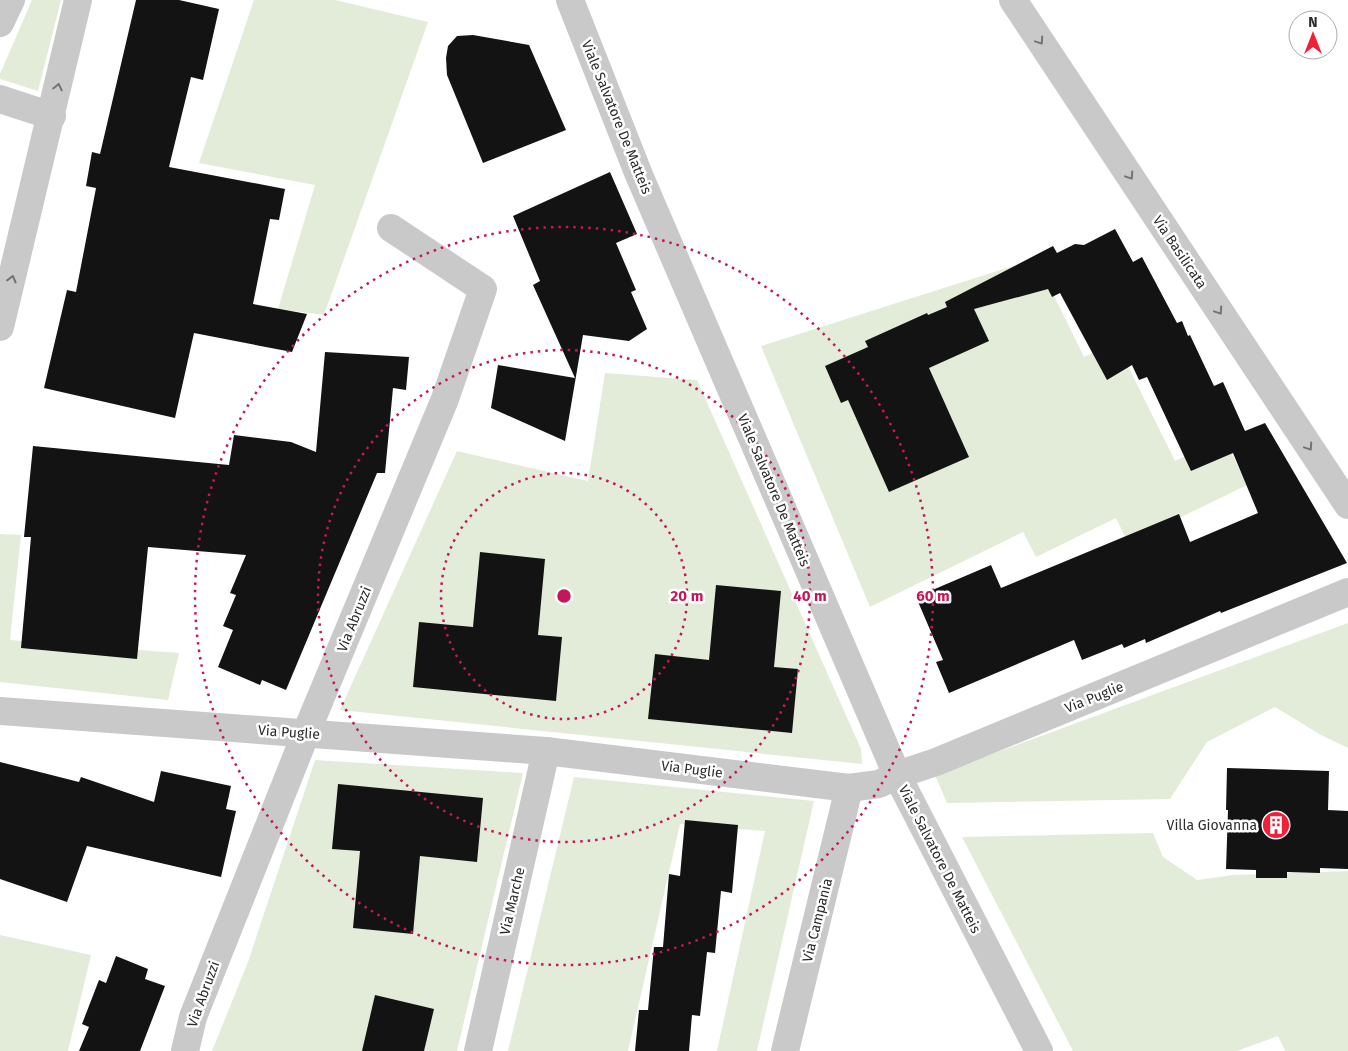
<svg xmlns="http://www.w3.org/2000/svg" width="1348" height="1051" font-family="'Fira Sans',sans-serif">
  <rect width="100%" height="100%" fill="#fff"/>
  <g fill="#e3ecd8">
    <path d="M 32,0 L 61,0 L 38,91 L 0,79 L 0,74 Z"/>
    <path d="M 254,0 L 335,0 L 428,22 L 324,315 L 278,309 L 315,185 L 199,163 Z"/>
    <path d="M 1039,265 L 1084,357 L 1116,342 L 1175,461 L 1224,438 L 1247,485 L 1128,543 L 1116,518 L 1036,557 L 1023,532 L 870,607 L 761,346 L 1013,266 Z"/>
    <path d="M 605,373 L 697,380 L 861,749 L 862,764 L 340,710 L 457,451 L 588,481 Z"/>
    <path d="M 0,534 L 21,535 L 10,640 L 179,653 L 168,700 L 0,682 Z"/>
    <path d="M 1348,623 L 1348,748 L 1321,735 L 1275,707 L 1207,742 L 1170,799 L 947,803 L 935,775 Z"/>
    <path d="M 315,760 L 523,773 L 457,1051 L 212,1051 L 248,962 Z"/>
    <path d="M 574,777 L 814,801 L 757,1051 L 717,1051 L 765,831 L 680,824 L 628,1051 L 508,1051 Z"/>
    <path d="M 1153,833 L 1163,857 L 1197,880 L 1233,875 L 1348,871 L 1348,1051 L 1285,1051 L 1278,1036 L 1237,1051 L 1073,1051 L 962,837 Z"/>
    <path d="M 0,935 L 91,955 L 68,1051 L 0,1051 Z"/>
  </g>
  <g fill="#131313">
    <path d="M 136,0 L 179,0 L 219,9 L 203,80 L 191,77 L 169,167 L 285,189 L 279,220 L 270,219 L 253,304 L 307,314 L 292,352 L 194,333 L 175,418 L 44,388 L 67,290 L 76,292 L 96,188 L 86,186 L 92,152 L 100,154 Z"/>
    <path d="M 473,35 L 529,45 L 566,130 L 483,163 L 447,75 L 446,58 L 448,46 L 457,36 Z"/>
    <path d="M 610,172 L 637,234 L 616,243 L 636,290 L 631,292 L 647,329 L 629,341 L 583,335 L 565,441 L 491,408 L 498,365 L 575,378 L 533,285 L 540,281 L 513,216 Z"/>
    <path d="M 1115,229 L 1133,262 L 1142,257 L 1177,323 L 1182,321 L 1188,336 L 1190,335 L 1214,386 L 1223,382 L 1245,431 L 1265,423 L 1347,563 L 1221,613 L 1220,611 L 1146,643 L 1145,639 L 1124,648 L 1122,644 L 1082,660 L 1074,640 L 949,693 L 936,662 L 943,660 L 916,597 L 991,565 L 1001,588 L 1179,514 L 1190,542 L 1258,513 L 1233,453 L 1191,471 L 1147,377 L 1139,380 L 1132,365 L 1107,380 L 1060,293 L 1052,297 L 1048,289 L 974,309 L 989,341 L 929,368 L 969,457 L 889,492 L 848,400 L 841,403 L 825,366 L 868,347 L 865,341 L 927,313 L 928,315 L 947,307 L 945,302 L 1053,246 L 1057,253 L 1075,244 L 1084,245 Z"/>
    <path d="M 325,352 L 409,357 L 406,390 L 393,388 L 385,473 L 377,473 L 286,690 L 262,680 L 260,685 L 218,667 L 233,630 L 223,626 L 236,595 L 230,593 L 246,555 L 148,547 L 137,659 L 21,648 L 31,537 L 24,537 L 33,446 L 229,465 L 234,435 L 291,442 L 316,452 Z"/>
    <path d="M 480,552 L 545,559 L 538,635 L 562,637 L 556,701 L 413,687 L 419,622 L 473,627 Z"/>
    <path d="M 716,585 L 781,591 L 774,667 L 798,669 L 792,733 L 648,719 L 655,654 L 709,660 Z"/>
    <path d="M 0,762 L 79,782 L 81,777 L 154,802 L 161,771 L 231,786 L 226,809 L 236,811 L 221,877 L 87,846 L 67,902 L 0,879 Z"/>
    <path d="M 1227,768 L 1329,771 L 1328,810 L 1348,811 L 1348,869 L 1320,868 L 1320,873 L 1287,872 L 1287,878 L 1256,878 L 1256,870 L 1226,869 L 1228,810 L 1226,810 Z"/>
    <path d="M 338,784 L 483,798 L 477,862 L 420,856 L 413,934 L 353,928 L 360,851 L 332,849 Z"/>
    <path d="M 685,820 L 738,825 L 732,893 L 721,891 L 715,953 L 707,952 L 700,1016 L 692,1015 L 689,1051 L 635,1051 L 639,1010 L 648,1010 L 654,947 L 663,947 L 669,874 L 680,876 Z"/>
    <path d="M 116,956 L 148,969 L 145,979 L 165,986 L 140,1051 L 79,1051 L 89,1027 L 82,1024 L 99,980 L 106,983 Z"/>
    <path d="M 375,995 L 434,1009 L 424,1051 L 362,1051 Z"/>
  </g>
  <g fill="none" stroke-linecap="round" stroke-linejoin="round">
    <g stroke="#c9c9c9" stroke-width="28">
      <path d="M 1013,0 L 1348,505"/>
      <path d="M 0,711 L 546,751 L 849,788 L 879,784 L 897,775 L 936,762 L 1348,592"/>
      <path d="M 185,1051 L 193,1017 L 306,733 L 445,399 L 483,289 L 391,228"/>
      <path d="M 478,1051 L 546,751"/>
      <path d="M 785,1051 L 849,788"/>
    </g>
    <g stroke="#c9c9c9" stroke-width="28">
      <path d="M 570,0 L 639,175 L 897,775 L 1039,1051"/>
      <path d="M 0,23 L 11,0"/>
      <path d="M 0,99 L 52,116"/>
      <path d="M 0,327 L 78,0"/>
    </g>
  </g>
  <defs><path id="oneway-chevron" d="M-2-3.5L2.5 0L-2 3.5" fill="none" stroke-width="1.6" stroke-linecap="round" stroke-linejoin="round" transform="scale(1.25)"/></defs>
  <g stroke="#737373">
    <use href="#oneway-chevron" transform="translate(1040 41) rotate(56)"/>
    <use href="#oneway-chevron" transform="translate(58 87) rotate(-77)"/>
    <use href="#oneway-chevron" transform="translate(1130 176) rotate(56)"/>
    <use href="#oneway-chevron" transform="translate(12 279) rotate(-76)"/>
    <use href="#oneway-chevron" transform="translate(1219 311) rotate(56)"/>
    <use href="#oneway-chevron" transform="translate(1309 447) rotate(56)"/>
  </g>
  <g fill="none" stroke="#c2185b" stroke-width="2.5" stroke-dasharray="2.5 5">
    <circle cx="564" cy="596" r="123"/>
    <circle cx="564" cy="596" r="246"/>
    <circle cx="564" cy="596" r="369"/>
  </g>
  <defs>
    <symbol id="building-disc" viewBox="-11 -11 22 22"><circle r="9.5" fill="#f22036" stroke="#fff"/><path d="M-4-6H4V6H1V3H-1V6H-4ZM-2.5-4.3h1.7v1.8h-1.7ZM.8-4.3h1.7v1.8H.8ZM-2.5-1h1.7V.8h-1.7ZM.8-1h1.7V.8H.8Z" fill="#fff"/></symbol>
  </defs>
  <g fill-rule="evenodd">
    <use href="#building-disc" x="1260" y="809" width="32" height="32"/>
  </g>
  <g text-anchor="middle" stroke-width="5" stroke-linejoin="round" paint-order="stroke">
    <g font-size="14" fill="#2c2c2c" stroke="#fff">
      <text transform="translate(617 117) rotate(68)" y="5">Viale Salvatore De Matteis</text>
      <text transform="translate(1180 252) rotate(56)" y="5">Via Basilicata</text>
      <text transform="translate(774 490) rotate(67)" y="5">Viale Salvatore De Matteis</text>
      <text transform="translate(354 619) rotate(-68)" y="5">Via Abruzzi</text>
      <text transform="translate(1094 697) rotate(-22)" y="5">Via Puglie</text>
      <text transform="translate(289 732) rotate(4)" y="5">Via Puglie</text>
      <text transform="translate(692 769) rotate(7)" y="5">Via Puglie</text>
      <text transform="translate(940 859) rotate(63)" y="5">Viale Salvatore De Matteis</text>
      <text transform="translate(512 901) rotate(-77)" y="5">Via Marche</text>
      <text transform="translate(817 920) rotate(-76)" y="5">Via Campania</text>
      <text transform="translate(203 994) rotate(-70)" y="5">Via Abruzzi</text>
    </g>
    <g font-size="14" fill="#2c2c2c" stroke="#fff" text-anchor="end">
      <text x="1257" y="830">Villa Giovanna</text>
    </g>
  </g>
  <circle cx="564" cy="596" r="8" fill="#c2185b" stroke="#fff" stroke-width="2.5"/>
  <g font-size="15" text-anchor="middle" font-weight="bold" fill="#c2185b" stroke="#fff" stroke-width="5" stroke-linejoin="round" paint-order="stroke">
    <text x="687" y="601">20 m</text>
    <text x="810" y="601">40 m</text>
    <text x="933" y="601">60 m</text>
  </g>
  <g transform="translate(1313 35)"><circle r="24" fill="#ffffff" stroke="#ababab"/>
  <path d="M0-4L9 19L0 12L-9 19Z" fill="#f22036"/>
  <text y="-8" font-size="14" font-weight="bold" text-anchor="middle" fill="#2c2c2c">N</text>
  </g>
</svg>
